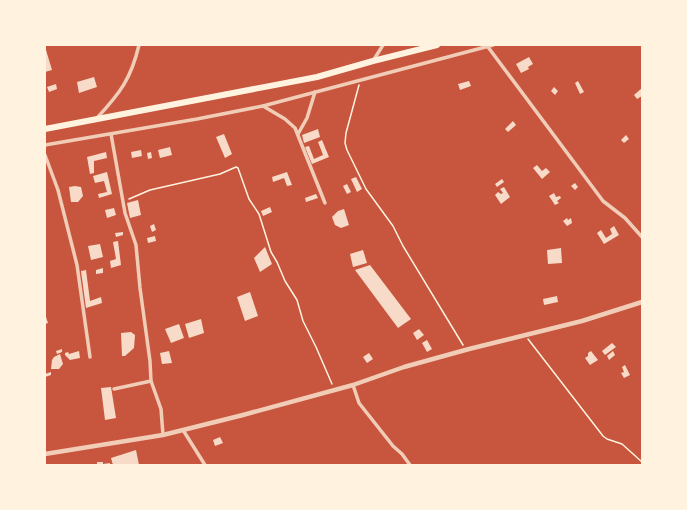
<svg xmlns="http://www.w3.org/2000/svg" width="687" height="510" font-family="'DM Sans',sans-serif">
  <rect width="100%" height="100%" fill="#c8553d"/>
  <g fill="#f7dbc8">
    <path d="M 45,50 L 46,50 L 52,70 L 45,72 Z"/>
    <path d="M 529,57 L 533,64 L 528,67 L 529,69 L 521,73 L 516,64 Z"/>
    <path d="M 94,77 L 97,87 L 79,93 L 77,82 Z"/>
    <path d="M 469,81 L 471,86 L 460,90 L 458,84 Z"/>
    <path d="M 578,81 L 584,92 L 580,94 L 575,83 Z"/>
    <path d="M 56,84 L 57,89 L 49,92 L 47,87 Z"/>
    <path d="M 554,87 L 558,91 L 555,95 L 551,91 Z"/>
    <path d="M 642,88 L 642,96 L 637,99 L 634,95 Z"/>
    <path d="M 513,121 L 516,125 L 508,132 L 505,129 Z"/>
    <path d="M 318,129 L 320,137 L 304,143 L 302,135 Z"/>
    <path d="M 224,134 L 232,154 L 225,158 L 216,137 Z"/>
    <path d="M 626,135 L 629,139 L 624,143 L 621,140 Z"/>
    <path d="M 322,140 L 329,157 L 312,164 L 305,147 L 309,146 L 314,159 L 323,155 L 318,142 Z"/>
    <path d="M 170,147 L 172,155 L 160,158 L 158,150 Z"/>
    <path d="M 141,150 L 142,156 L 132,158 L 131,152 Z"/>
    <path d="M 106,152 L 107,158 L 94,161 L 94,173 L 90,174 L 87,157 Z"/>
    <path d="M 151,152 L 152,158 L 148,159 L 147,153 Z"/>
    <path d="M 537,165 L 542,171 L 546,168 L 550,172 L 542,179 L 533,168 Z"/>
    <path d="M 107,172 L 112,194 L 99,198 L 98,194 L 107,192 L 104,181 L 95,183 L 93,176 Z"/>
    <path d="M 287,172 L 292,185 L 287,186 L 284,178 L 273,182 L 272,177 Z"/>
    <path d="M 356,177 L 362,189 L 357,192 L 351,179 Z"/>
    <path d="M 502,179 L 504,182 L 497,187 L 495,184 Z"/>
    <path d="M 575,183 L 578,187 L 575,190 L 571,186 Z"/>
    <path d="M 347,184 L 351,192 L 347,194 L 343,186 Z"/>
    <path d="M 75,186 L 81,187 L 83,196 L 78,202 L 71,202 L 69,187 Z"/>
    <path d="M 504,187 L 510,197 L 501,204 L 495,195 L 498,192 L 501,194 L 503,193 L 500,189 Z"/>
    <path d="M 554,193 L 556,197 L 560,196 L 561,198 L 557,201 L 559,203 L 555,205 L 549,196 Z"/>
    <path d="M 316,194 L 318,198 L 306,202 L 305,198 Z"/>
    <path d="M 138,200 L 141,215 L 130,218 L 127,203 Z"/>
    <path d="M 270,207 L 272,212 L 263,216 L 261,211 Z"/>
    <path d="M 114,208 L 116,215 L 107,218 L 105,210 Z"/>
    <path d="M 344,209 L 349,225 L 341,228 L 335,225 L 332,217 L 338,211 Z"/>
    <path d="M 567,218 L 568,220 L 571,218 L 572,223 L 567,226 L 563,221 Z"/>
    <path d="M 154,224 L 156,230 L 152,232 L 150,226 Z"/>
    <path d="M 614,226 L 619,235 L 604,244 L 597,233 L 601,230 L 606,238 L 612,234 L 610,229 Z"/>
    <path d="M 123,232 L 123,235 L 116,237 L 115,233 Z"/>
    <path d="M 155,236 L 156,241 L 148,243 L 147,238 Z"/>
    <path d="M 118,241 L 121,265 L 111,268 L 110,261 L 116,259 L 113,242 Z"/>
    <path d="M 100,244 L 103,257 L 91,260 L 88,246 Z"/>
    <path d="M 265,247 L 272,264 L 260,272 L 254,258 Z"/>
    <path d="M 561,248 L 562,263 L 548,264 L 547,250 Z"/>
    <path d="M 363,250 L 367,263 L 353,267 L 350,254 Z"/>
    <path d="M 370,265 L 411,319 L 398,328 L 355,270 Z"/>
    <path d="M 103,268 L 103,273 L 96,274 L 96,270 Z"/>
    <path d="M 86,270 L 90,301 L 101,297 L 102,303 L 86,308 L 81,271 Z"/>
    <path d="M 250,292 L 258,316 L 245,321 L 237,297 Z"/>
    <path d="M 557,296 L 558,302 L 544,305 L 543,299 Z"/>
    <path d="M 45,314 L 48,323 L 45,324 Z"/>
    <path d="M 201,319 L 204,333 L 189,338 L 185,324 Z"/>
    <path d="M 179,324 L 184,338 L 171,343 L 165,329 Z"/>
    <path d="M 419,329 L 424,335 L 417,340 L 413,333 Z"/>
    <path d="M 131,332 L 135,335 L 134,348 L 125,356 L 122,356 L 121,333 Z"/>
    <path d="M 427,340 L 432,349 L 427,352 L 422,343 Z"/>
    <path d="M 612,343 L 616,347 L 605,355 L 602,351 Z"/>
    <path d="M 62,349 L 62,352 L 57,354 L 56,351 Z"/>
    <path d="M 79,351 L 80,358 L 70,360 L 65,355 L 65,353 L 68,352 L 69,354 Z"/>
    <path d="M 169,351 L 172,363 L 162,364 L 160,353 Z"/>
    <path d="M 591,351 L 598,360 L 590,365 L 585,358 L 588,356 L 588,353 Z"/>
    <path d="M 613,351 L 615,355 L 609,360 L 607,356 Z"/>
    <path d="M 369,353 L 373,359 L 367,363 L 363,357 Z"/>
    <path d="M 60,354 L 63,364 L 59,369 L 51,369 L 52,360 L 54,357 Z"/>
    <path d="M 625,365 L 630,375 L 624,378 L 621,373 L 624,372 L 622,367 Z"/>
    <path d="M 51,372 L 51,375 L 45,377 L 45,374 Z"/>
    <path d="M 111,387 L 116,418 L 105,420 L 101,388 Z"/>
    <path d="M 220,437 L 223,443 L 215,446 L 213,440 Z"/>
    <path d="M 136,450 L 139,465 L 113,465 L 111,458 Z"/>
    <path d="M 97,462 L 103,462 L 103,464 L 110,463 L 110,465 L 97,465 Z"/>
  </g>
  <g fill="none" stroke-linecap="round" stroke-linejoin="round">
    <g stroke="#fff3e0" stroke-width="1.5">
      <path d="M 359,85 L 346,133 L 345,143 L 347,150 L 366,189 L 393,226 L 403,246 L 463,345"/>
      <path d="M 129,199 L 150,190 L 220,174 L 236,167 L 238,168 L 249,199 L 259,214 L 271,252 L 277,262 L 285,281 L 297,300 L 303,321 L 316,347 L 332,384"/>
      <path d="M 528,339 L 603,436 L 607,439 L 622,444 L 642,462"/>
    </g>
    <g stroke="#f1ccb7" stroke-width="3.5">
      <path d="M 488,47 L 603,201 L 625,218 L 642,237"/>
      <path d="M 373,61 L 383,45"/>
      <path d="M 263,106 L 285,119 L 295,128 L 325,203"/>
      <path d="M 97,118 C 120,93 131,79 139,45"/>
      <path d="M 111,134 L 125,213 L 136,245 L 140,288 L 150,361 L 151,381 L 161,409 L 163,435"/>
      <path d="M 298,134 L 307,118 L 315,92"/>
      <path d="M 45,145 L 197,119 L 263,106 L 493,45"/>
      <path d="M 45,155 L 58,190 L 77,265 L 90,357"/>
      <path d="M 353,385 L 359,403 L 393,446 L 402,454 L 410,465"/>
      <path d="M 114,389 L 151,381"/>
      <path d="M 183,430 L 205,465"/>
    </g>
    <path stroke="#f1ccb7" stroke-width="4.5" d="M 45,454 L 163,435 L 243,415 L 353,385 L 404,367 L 469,349 L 582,321 L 642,302"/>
    <path stroke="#fff3e0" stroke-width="6" d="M 45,129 L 317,77 L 373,61 L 437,45"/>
  </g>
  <rect width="687" height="510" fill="none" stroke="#fff3e0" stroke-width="92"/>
</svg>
